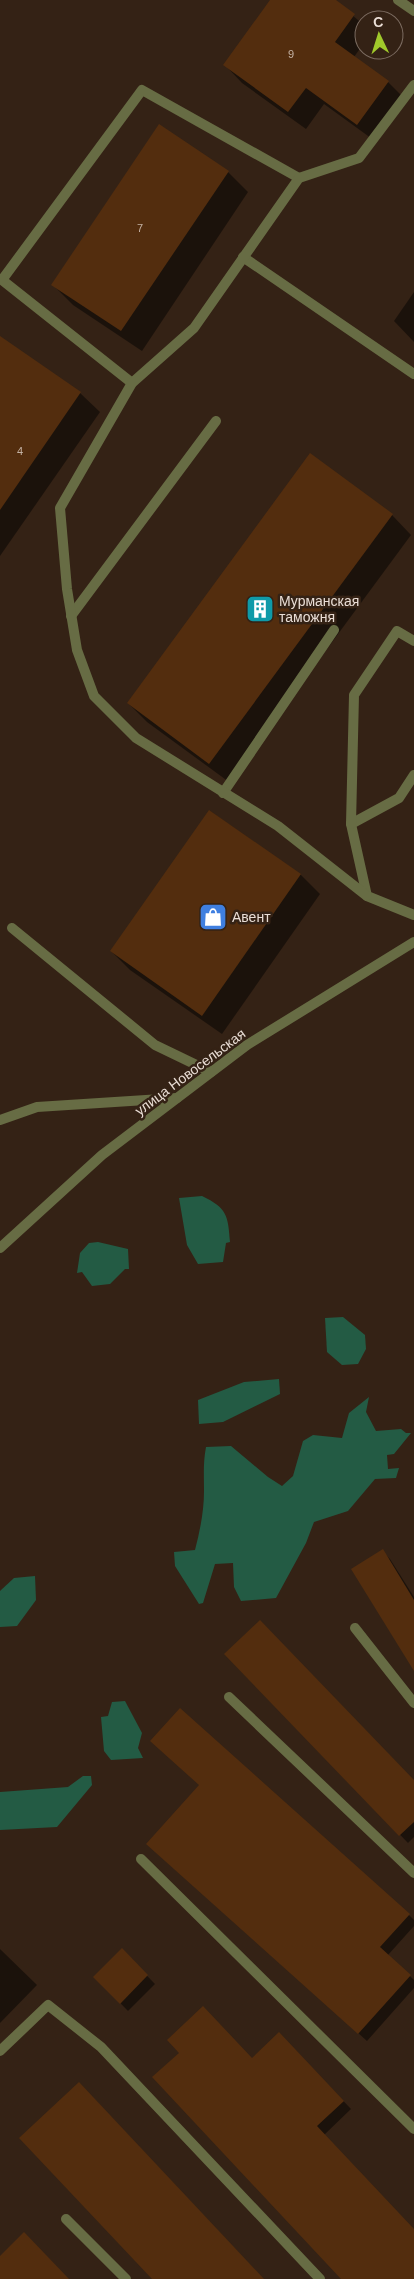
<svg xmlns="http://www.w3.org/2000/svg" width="414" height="2279" font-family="Arial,sans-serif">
  <rect width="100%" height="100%" fill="#342215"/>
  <g fill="#235b44">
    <path d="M 202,1196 C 227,1208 228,1215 230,1242 L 226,1243 L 223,1262 L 198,1264 L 187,1245 L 179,1198 Z"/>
    <path d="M 98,1242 L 128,1249 L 129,1269 L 125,1269 L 110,1284 L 92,1286 L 82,1272 L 77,1273 L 80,1253 L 89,1243 Z"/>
    <path d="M 343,1317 L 365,1335 L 366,1349 L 358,1364 L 342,1365 L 327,1352 L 325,1318 Z"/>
    <path d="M 279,1379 L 280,1394 L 223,1422 L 199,1424 L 198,1400 L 244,1382 Z"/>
    <path d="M 369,1397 L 366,1412 L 376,1431 L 401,1429 L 406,1433 L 411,1433 L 394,1454 L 387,1455 L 388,1469 L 399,1468 L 396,1478 L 375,1479 L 348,1511 L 314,1522 L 306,1543 L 276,1598 L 241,1601 L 234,1587 L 233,1563 L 215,1564 L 203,1603 L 199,1604 L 175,1566 L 174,1552 L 195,1550 C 200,1531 204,1511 204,1491 C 204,1475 203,1463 206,1447 L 231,1446 L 268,1477 L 282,1486 L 293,1476 L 303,1441 L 313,1435 L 342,1438 L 349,1413 Z"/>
    <path d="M 35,1576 L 36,1600 L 17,1626 L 0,1627 L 0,1591 L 14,1578 Z"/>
    <path d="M 125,1701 L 142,1733 L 138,1748 L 143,1758 L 111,1760 L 104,1751 L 101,1717 L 108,1716 L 112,1702 Z"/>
    <path d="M 83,1776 L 91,1776 L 92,1785 L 57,1827 L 0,1830 L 0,1792 L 68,1787 Z"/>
  </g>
  <g fill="#0007">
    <path d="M 272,0 L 334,0 L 364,25 L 364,43 L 354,57 L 388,82 L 405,99 L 375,141 L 324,104 L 306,129 L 242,83 L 225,65 Z"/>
    <path d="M 228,172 L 248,192 L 142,351 L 73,305 L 53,285 Z"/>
    <path d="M 414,292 L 414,342 L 394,321 Z"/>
    <path d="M 0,337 L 80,393 L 100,412 L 0,556 Z"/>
    <path d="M 311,455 L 392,515 L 411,535 L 229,782 L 147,722 L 128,703 Z"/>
    <path d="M 210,811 L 301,875 L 320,894 L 222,1034 L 130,970 L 111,951 Z"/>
    <path d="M 382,1551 L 390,1559 L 414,1597 L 414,1669 Z"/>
    <path d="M 226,1654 L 414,1782 L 414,1837 L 408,1843 Z"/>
    <path d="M 156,1852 L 409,1915 L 414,1920 L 414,1926 L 388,1955 L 414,1980 L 414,1988 L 367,2041 Z"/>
    <path d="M 0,1949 L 37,1985 L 0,2023 Z"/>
    <path d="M 122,1950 L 155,1984 L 128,2011 L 95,1977 Z"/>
    <path d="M 287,2042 L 351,2109 L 324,2135 L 414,2230 L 414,2279 L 343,2279 L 253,2059 Z"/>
  </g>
  <g fill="#532d0e">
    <path d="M 270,0 L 336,0 L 355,14 L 335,42 L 389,81 L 357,125 L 306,88 L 288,112 L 223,65 Z"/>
    <path d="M 159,124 L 229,171 L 121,331 L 51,285 Z"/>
    <path d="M 0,336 L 81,392 L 0,510 Z"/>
    <path d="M 310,453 L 393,514 L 209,764 L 127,703 Z"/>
    <path d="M 209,810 L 301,874 L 202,1016 L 110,951 Z"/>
    <path d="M 383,1549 L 414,1600 L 414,1671 L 351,1569 Z"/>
    <path d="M 260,1620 L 414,1780 L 414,1822 L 399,1836 L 224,1654 Z"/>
    <path d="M 180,1708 L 410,1914 L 380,1947 L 411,1975 L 358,2034 L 146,1844 L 199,1785 L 150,1741 Z"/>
    <path d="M 122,1948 L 148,1975 L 120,2004 L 93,1977 Z"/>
    <path d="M 203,2006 L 252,2058 L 279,2032 L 344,2101 L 317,2126 L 414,2229 L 414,2279 L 341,2279 L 152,2077 L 179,2053 L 167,2040 Z"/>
    <path d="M 79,2082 L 264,2279 L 152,2279 L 19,2138 Z"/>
    <path d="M 24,2232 L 69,2279 L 0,2279 L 0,2256 Z"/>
  </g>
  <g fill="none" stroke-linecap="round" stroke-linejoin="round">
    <g stroke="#676c44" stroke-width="10">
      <path d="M 398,0 L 414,11"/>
      <path d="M 243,257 L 414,374"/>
      <path d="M 132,383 L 2,280 L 142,90 L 299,178"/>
      <path d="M 71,616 L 216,421"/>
      <path d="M 414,775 L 399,798 L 351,824 L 367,896 L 414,915"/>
      <path d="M 223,793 L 334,630"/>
      <path d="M 351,824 L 354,695 L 397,631 L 414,641"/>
      <path d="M 367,896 L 278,826 L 136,738 L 94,696 L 77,650 L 67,589 L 60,508 L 132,383 L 194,328 L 299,178 L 359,158 L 414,85"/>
      <path d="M 12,928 L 155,1045 L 211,1072"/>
      <path d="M 0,1120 L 37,1107 L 177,1098"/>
      <path d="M 355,1628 L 414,1703"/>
      <path d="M 229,1697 L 414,1873"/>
      <path d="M 141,1859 L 414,2129"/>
      <path d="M 0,2051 L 48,2005 L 101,2047 L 320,2279"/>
      <path d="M 66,2219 L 126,2279"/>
    </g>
    <path stroke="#676c44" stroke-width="10" d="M 0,1248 L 102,1155 L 247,1045 L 414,942"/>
  </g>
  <defs>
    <symbol id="building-square" viewBox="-11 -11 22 22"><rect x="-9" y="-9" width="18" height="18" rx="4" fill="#0f9aa8" stroke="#342215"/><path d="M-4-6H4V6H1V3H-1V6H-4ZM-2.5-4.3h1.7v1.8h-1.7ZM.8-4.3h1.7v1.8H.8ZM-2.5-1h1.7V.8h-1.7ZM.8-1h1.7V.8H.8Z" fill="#fff"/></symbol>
    <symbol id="shop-square" viewBox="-11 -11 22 22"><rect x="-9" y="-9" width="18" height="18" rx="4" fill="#3f7fe0" stroke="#342215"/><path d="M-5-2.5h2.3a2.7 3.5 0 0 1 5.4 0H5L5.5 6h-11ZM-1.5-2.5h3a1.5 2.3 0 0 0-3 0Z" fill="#fff"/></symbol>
  </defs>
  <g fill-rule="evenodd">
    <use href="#building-square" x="244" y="593" width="32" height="32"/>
    <use href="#shop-square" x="197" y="901" width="32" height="32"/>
  </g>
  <g text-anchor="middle" stroke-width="5" stroke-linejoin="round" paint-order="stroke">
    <g font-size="11" fill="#c4b2a4">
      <text x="291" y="58">9</text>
      <text x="140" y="232">7</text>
      <text x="20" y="455">4</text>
    </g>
    <g font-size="14" fill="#eaded6" stroke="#342215" text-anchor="start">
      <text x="279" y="606">Мурманская<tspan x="279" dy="16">таможня</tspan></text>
      <text x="232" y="922">Авент</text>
    </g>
    <g font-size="14" fill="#eaded6" stroke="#342215">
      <text transform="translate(190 1072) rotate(-37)" y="5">улица Новосельская</text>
    </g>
  </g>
  <g transform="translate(379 35) rotate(356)"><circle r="24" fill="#342215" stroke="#7d6d62"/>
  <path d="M0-4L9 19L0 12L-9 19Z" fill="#a0c92b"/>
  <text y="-8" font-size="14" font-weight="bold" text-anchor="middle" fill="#eaded6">С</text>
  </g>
</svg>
